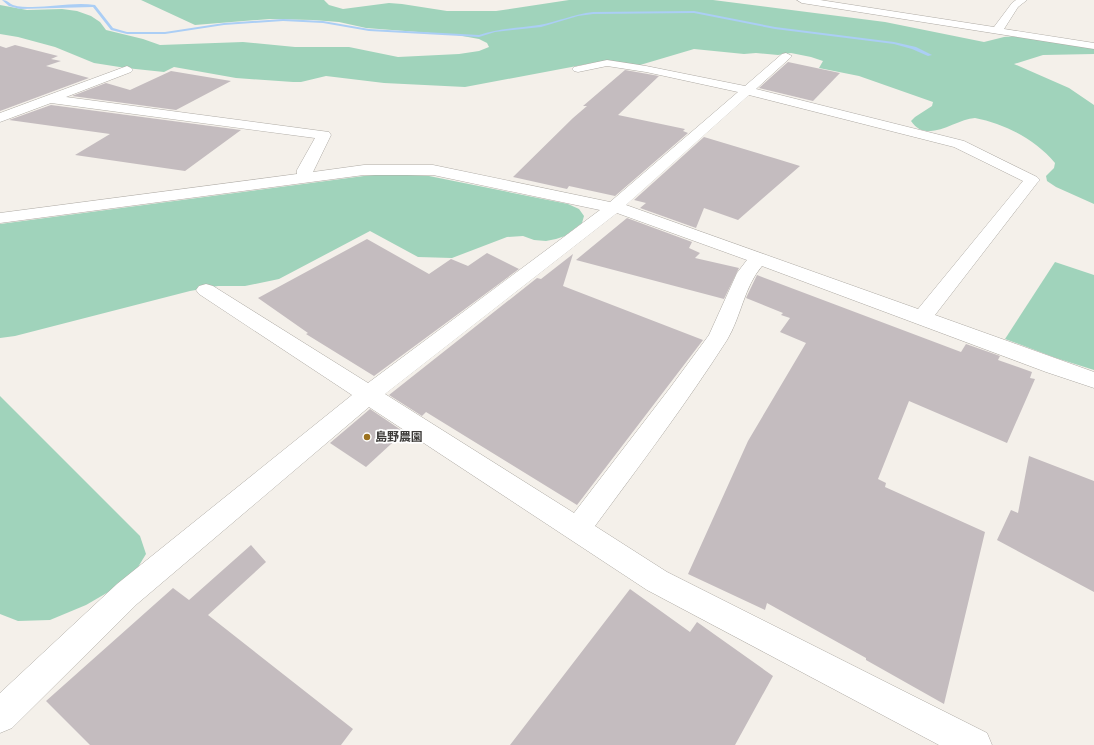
<svg xmlns="http://www.w3.org/2000/svg" width="1094" height="745" font-family="Mulish,'Noto Sans JP',sans-serif">
  <rect width="100%" height="100%" fill="#f4f0ea"/>
  <g fill="#a0d3bb">
    <path d="M 141,0 L 324,0 L 329,5 L 343,9 L 389,3 L 402,4 L 447,11 L 496,11 L 569,0 L 713,0 L 885,22 L 984,42 L 1004,37 L 1017,36 L 1094,48 L 1094,54 L 1043,55 L 1014,64 L 1069,88 L 1094,105 L 1094,204 L 1056,187 L 1047,181 L 1046,176 L 1054,168 L 1055,163 C 1035,139 1005,124 975,118 C 955,119 927,145 911,121 L 915,117 L 932,106 L 933,102 L 859,76 L 819,68 L 823,61 L 811,57 L 791,53 L 778,55 L 756,53 L 744,54 L 694,49 L 640,65 L 598,62 L 465,87 L 384,83 L 326,76 L 301,82 L 293,82 L 236,78 L 174,67 L 164,72 L 126,68 L 94,63 L 55,47 L 18,37 L 0,34 L 0,5 L 27,10 L 62,9 L 77,11 L 91,16 L 100,22 L 106,30 L 143,39 L 160,45 L 243,42 L 295,47 L 349,47 L 398,57 L 459,54 L 479,51 L 489,47 L 487,43 L 479,39 L 457,35 L 366,28 L 339,22 L 313,20 L 270,19 L 195,25 Z"/>
    <path d="M 386,174 L 429,176 L 568,204 L 579,209 L 584,216 L 582,223 L 565,236 L 556,239 L 546,241 L 534,240 L 523,236 L 507,237 L 452,258 L 418,257 L 370,231 L 279,279 L 245,286 L 218,286 L 190,291 L 15,336 L 0,338 L 0,224 L 364,176 Z"/>
    <path d="M 1055,262 L 1094,275 L 1094,370 L 1056,358 L 1005,339 Z"/>
    <path d="M 0,396 L 140,536 L 146,554 L 135,572 L 117,587 L 86,605 L 50,620 L 18,621 L 0,614 Z"/>
  </g>
  <g fill="none" stroke-linecap="round" stroke-linejoin="round">
    <path fill="#abcef5" fill-rule="evenodd" d="M 2,0 C 7,0 9,3 13,5 C 19,7 26,7 32,7 C 53,7 75,2 95,5 L 113,28 L 127,32 L 165,32 L 224,23 L 283,19 L 323,21 L 369,29 L 479,35 C 499,28 519,28 539,25 C 557,22 574,14 593,12 L 694,11 L 775,27 L 894,42 L 916,47 L 932,55 L 928,56 L 912,49 L 894,44 L 775,29 L 694,13 L 593,14 L 578,16 L 541,27 L 495,32 L 479,37 L 369,31 L 323,23 L 283,21 L 224,25 L 165,34 L 127,34 L 111,30 L 93,7 L 20,9 L 9,6 Z"/>
  </g>
  <g fill="#c4bcbf">
    <path d="M 15,45 L 58,56 L 51,59 L 61,61 L 46,66 L 89,78 L 0,111 L 0,46 L 6,48 Z"/>
    <path d="M 788,62 L 840,73 L 813,101 L 759,88 Z"/>
    <path d="M 625,70 L 659,76 L 618,115 L 685,129 L 683,131 L 688,133 L 615,196 L 569,186 L 567,189 L 513,177 L 573,118 L 587,106 L 583,106 Z"/>
    <path d="M 171,71 L 231,81 L 176,110 L 72,96 L 106,83 L 130,90 Z"/>
    <path d="M 51,105 L 241,130 L 185,171 L 75,155 L 110,134 L 9,120 Z"/>
    <path d="M 704,137 L 774,158 L 800,166 L 738,220 L 704,208 L 696,228 L 640,208 L 646,203 L 634,200 Z"/>
    <path d="M 627,218 L 692,242 L 689,248 L 700,253 L 695,258 L 739,268 L 724,299 L 576,260 Z"/>
    <path d="M 367,239 L 429,274 L 451,259 L 468,266 L 487,253 L 519,269 L 374,376 L 306,334 L 308,333 L 258,298 Z"/>
    <path d="M 573,254 L 563,286 L 703,340 L 577,505 L 426,412 L 422,416 L 389,395 L 537,278 L 541,279 Z"/>
    <path d="M 757,275 L 961,352 L 966,344 L 1000,356 L 998,360 L 1032,372 L 1030,378 L 1035,379 L 1007,443 L 909,401 L 878,479 L 886,483 L 885,487 L 985,532 L 944,704 L 866,660 L 866,658 L 767,603 L 765,610 L 688,574 L 748,441 L 806,343 L 780,332 L 790,318 L 781,315 L 783,313 L 746,298 Z"/>
    <path d="M 370,409 L 404,432 L 366,467 L 330,443 Z"/>
    <path d="M 1029,456 L 1094,481 L 1094,592 L 997,540 L 1011,510 L 1018,513 Z"/>
    <path d="M 251,545 L 266,562 L 208,615 L 353,729 L 341,745 L 90,745 L 46,701 L 173,588 L 189,600 Z"/>
    <path d="M 630,589 L 690,632 L 697,622 L 773,676 L 735,745 L 510,745 Z"/>
  </g>
  <g fill="none" stroke-linecap="round" stroke-linejoin="round">
    <defs>
      <g id="minor">
        <path d="M 797,0 L 820,0 L 994,27 L 1012,3 L 1016,0 L 1027,0 L 1018,7 L 1004,29 L 1094,43 L 1094,49 L 802,3 Z"/>
        <path d="M 786,53 L 792,56 L 790,58 L 756,89 L 964,141 L 1037,177 L 1040,180 L 1037,183 L 935,315 L 1094,372 L 1094,388 L 1046,372 L 762,266 C 744,287 741,317 727,340 C 686,404 640,465 595,526 L 667,572 L 987,733 L 992,745 L 939,745 L 647,590 L 369,407 L 137,604 L 12,728 L 0,733 L 0,693 L 117,584 L 352,395 L 199,294 L 196,290 L 199,286 L 206,284 L 213,286 L 368,383 L 600,210 L 433,175 L 364,175 L 0,223 L 0,213 L 297,174 L 297,170 L 315,138 L 51,103 L 0,122 L 0,113 L 127,66 L 131,68 L 133,70 L 131,72 L 66,97 L 329,132 L 331,135 L 313,172 L 364,165 L 433,165 L 610,202 L 738,92 L 646,72 L 607,66 L 578,72 L 574,71 L 572,69 L 574,67 L 607,60 L 646,66 L 745,86 L 782,54 ZM 749,95 L 954,147 L 1023,181 L 918,309 L 626,205 ZM 617,213 L 747,260 L 737,273 L 709,335 L 670,388 L 574,513 L 385,394 Z"/>
      </g>
    </defs>
    <use href="#minor" stroke="#afaba5" stroke-width="1"/>
    <use href="#minor" fill="#fff" fill-rule="evenodd"/>
  </g>
  <circle fill="#9c7220" stroke="#fff" stroke-width="1.5" cx="367" cy="437" r="4"/>
  <g text-anchor="middle" stroke-width="3.5" stroke-linejoin="round" paint-order="stroke">
    <g font-size="12" font-weight="bold" fill="#3d3b39" stroke="#fff" text-anchor="start">
      <text x="375" y="441">島野農園</text>
    </g>
  </g>
</svg>
